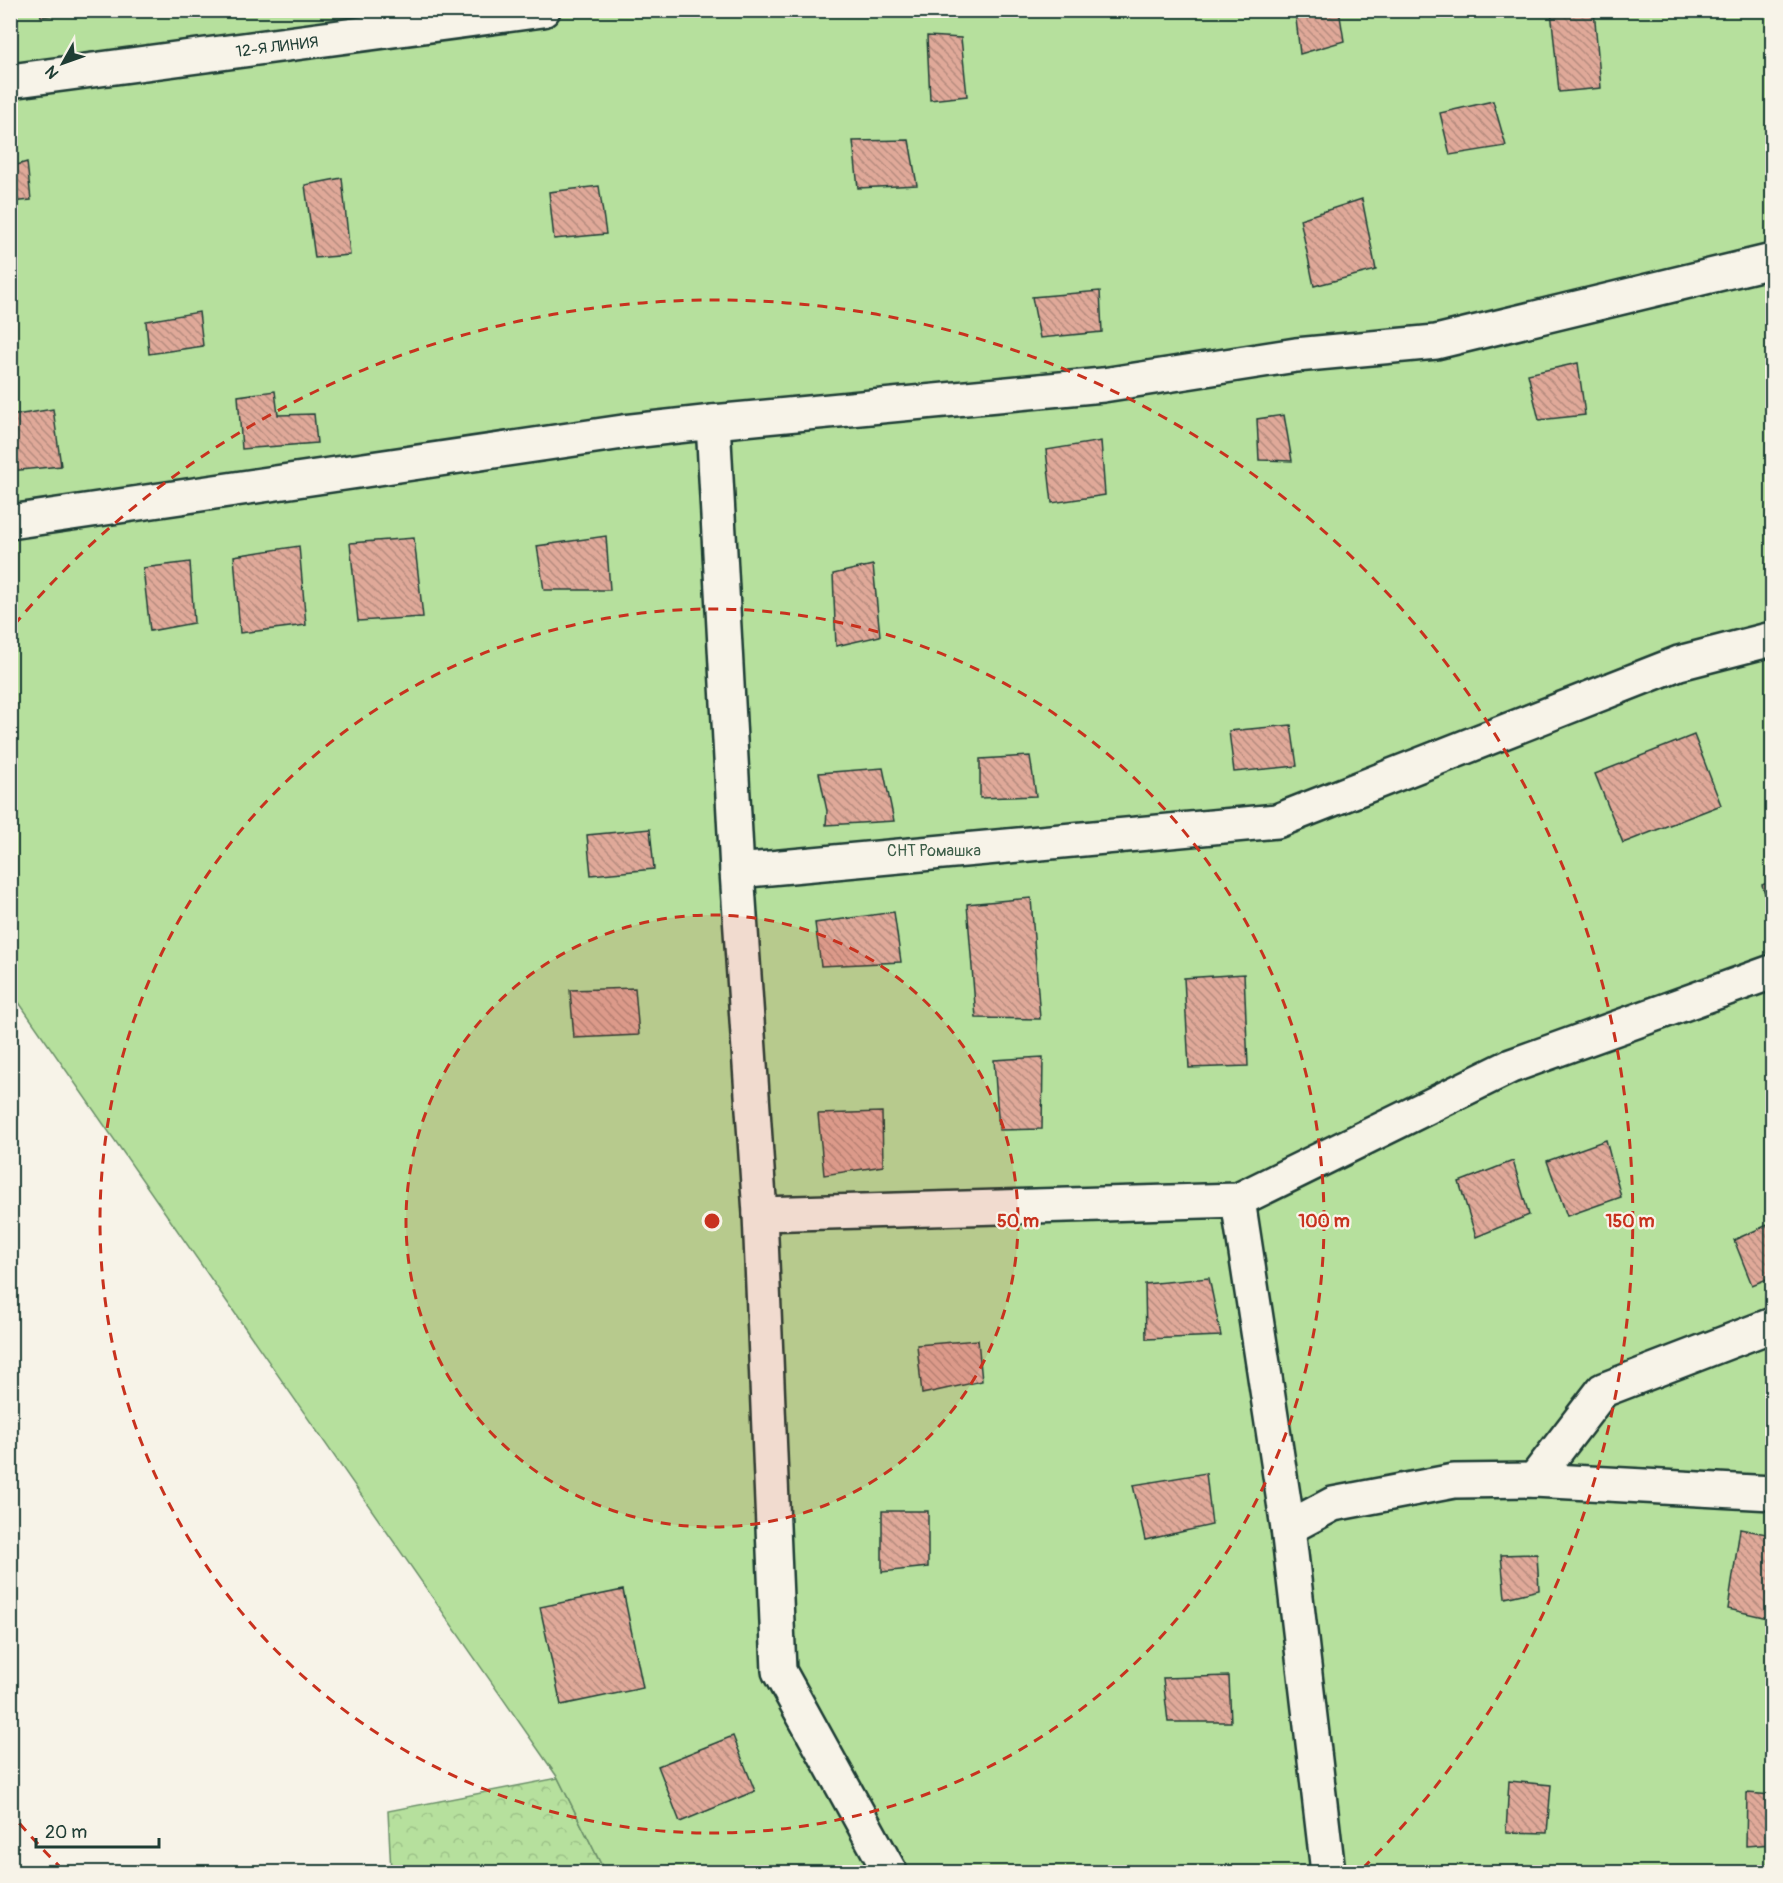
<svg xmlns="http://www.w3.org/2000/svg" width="1783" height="1883" font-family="Pangolin,sans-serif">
  <defs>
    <pattern id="forest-crowns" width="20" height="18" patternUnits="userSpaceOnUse" patternTransform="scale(1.5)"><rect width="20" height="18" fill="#b6e09d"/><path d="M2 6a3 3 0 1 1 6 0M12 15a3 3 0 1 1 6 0" fill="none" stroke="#9cc188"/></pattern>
    <pattern id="building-back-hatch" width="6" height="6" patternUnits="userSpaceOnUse" patternTransform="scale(1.5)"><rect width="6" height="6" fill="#e0a999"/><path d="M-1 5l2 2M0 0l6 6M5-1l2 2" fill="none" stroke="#b58b7e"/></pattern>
  </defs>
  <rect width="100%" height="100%" fill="#f7f3e8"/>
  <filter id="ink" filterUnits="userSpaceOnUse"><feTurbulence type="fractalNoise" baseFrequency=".0167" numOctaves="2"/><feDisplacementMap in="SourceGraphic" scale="12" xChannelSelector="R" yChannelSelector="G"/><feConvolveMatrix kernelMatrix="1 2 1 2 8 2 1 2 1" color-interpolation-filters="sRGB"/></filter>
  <g filter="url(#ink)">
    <path fill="url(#forest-crowns)" stroke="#6a8e68" stroke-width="1.5" d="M 558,1778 L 605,1872 L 391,1872 L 388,1811 Z"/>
    <path fill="#b6e09d" stroke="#6a8e68" stroke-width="1.5" d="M 10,11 L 1772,11 L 1772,1872 L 605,1872 L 558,1778 L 11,991 Z"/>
    <g fill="url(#building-back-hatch)" stroke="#1f3d34" stroke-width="1.5">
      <path d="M 40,10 L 99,10 L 41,17 Z"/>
      <path d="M 1295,10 L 1339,10 L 1344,41 L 1300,54 Z"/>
      <path d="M 1551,10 L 1594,10 L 1601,88 L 1559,92 Z"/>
      <path d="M 927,36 L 961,38 L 967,96 L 930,100 Z"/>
      <path d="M 1493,101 L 1506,146 L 1450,155 L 1440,113 Z"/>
      <path d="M 909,140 L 917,185 L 858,188 L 853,141 Z"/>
      <path d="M 27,162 L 31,200 L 10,202 L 10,167 Z"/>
      <path d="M 342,178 L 350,255 L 315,258 L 305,185 Z"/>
      <path d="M 599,186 L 606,234 L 554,239 L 549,192 Z"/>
      <path d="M 1362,199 L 1376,270 L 1314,286 L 1300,219 Z"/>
      <path d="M 1100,291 L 1102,332 L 1040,338 L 1032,297 Z"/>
      <path d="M 199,312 L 203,346 L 149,354 L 146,321 Z"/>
      <path d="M 1578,363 L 1585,415 L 1539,420 L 1528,374 Z"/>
      <path d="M 275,391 L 278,415 L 314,414 L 317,443 L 242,449 L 238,396 Z"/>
      <path d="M 53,409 L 61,466 L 10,471 L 10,416 Z"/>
      <path d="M 1284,415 L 1292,461 L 1259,460 L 1257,419 Z"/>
      <path d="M 1101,441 L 1105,495 L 1052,503 L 1046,450 Z"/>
      <path d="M 606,536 L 610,590 L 544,590 L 537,546 Z"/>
      <path d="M 414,538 L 423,617 L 358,621 L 350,543 Z"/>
      <path d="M 299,546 L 306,625 L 240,633 L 234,556 Z"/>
      <path d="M 190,562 L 194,623 L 150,631 L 143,568 Z"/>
      <path d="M 873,565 L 880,636 L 836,646 L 833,574 Z"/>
      <path d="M 1291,725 L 1297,766 L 1234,772 L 1229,731 Z"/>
      <path d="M 1694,735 L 1721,805 L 1623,843 L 1595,774 Z"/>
      <path d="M 1030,756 L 1036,796 L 980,798 L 980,759 Z"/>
      <path d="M 883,768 L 894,821 L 826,825 L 827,811 L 819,773 Z"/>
      <path d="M 650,829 L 654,869 L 591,875 L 587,835 Z"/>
      <path d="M 1772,881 L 1772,912 L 1762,885 Z"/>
      <path d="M 1031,898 L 1040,1019 L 976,1018 L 967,904 Z"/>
      <path d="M 894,912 L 901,962 L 821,966 L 815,923 Z"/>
      <path d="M 1244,974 L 1248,1066 L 1189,1068 L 1184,978 Z"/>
      <path d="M 635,988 L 639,1035 L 574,1038 L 570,990 Z"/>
      <path d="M 1043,1057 L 1042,1129 L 999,1130 L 994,1060 Z"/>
      <path d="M 882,1112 L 883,1166 L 824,1175 L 818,1114 Z"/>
      <path d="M 1606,1140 L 1621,1197 L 1567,1216 L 1547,1161 Z"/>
      <path d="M 1513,1161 L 1529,1215 L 1476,1237 L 1459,1182 Z"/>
      <path d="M 1772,1223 L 1772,1277 L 1752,1285 L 1734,1240 Z"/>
      <path d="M 1209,1278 L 1221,1336 L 1146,1339 L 1145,1284 Z"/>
      <path d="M 978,1340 L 982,1381 L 922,1394 L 917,1345 Z"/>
      <path d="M 1206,1473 L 1212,1525 L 1145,1540 L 1133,1485 Z"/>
      <path d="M 882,1511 L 928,1511 L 928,1567 L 882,1572 Z"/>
      <path d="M 1740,1529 L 1772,1535 L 1772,1619 L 1728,1609 Z"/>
      <path d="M 1537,1554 L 1539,1590 L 1505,1598 L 1501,1555 Z"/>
      <path d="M 623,1590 L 643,1688 L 561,1705 L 540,1607 Z"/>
      <path d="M 1229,1676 L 1231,1722 L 1168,1722 L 1163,1678 Z"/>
      <path d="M 733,1736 L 755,1791 L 680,1822 L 658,1766 Z"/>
      <path d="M 1509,1781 L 1551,1785 L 1547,1833 L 1506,1832 Z"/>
      <path d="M 1747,1793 L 1772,1795 L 1772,1844 L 1746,1846 Z"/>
    </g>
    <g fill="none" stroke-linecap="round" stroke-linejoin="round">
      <defs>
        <g id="minor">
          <path d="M 10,81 L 543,10"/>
          <path d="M 713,422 L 737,871 L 760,1214 L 779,1671 L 890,1872"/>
          <path d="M 10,522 L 623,432 L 713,422 L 1103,385 L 1296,355 L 1436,342 L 1772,261"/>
          <path d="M 737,871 L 1277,821 L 1679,663 L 1772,639"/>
          <path d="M 1238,1200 L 1288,1528 L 1328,1872"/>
          <path d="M 760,1214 L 1238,1200 L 1511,1066 L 1772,972"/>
          <path d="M 1534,1480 L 1603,1390 L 1772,1325"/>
          <path d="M 1288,1528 L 1333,1504 L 1454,1481 L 1534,1480 L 1772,1493"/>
        </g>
      </defs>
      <use href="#minor" stroke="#1f3d34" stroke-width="38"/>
      <use href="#minor" stroke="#f7f3e8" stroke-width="33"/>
    </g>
  </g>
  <circle cx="712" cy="1221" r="306" fill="#c8321e" fill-opacity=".12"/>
  <g fill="none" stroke="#c8321e" stroke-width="3" stroke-dasharray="10 8">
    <circle cx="712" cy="1221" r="306"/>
    <circle cx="712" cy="1221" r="612"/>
    <path d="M63 1870A918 918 0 0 1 14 1817M14 625A918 918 0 1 1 1361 1870"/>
  </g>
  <g text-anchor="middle" stroke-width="4.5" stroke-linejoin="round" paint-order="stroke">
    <g font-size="16" fill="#1f3d34" stroke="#f7f3e8">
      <text transform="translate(277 46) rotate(-7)" y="6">12-Я ЛИНИЯ</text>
    </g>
    <g font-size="16" fill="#3d5e49" stroke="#f7f3e8">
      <text x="934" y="856">СНТ Ромашка</text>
    </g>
  </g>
  <circle cx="712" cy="1221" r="9" fill="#c8321e" stroke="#f7f3e8" stroke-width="3"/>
  <g font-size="18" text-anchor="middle" font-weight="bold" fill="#c8321e" stroke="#f7f3e8" stroke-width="4.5" stroke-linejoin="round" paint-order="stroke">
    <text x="1018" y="1227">50 m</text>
    <text x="1324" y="1227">100 m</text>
    <text x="1630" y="1227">150 m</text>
  </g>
  <rect width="1783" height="1883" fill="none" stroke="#f7f3e8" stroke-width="36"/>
  <rect x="18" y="18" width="1747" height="1847" fill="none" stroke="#1f3d34" stroke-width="2" filter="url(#ink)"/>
  <g transform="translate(63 63) rotate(230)" stroke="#f7f3e8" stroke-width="4.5" paint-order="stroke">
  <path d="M0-4.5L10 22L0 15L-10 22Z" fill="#1f3d34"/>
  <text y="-9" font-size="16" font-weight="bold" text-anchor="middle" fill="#1f3d34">N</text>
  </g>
  <path d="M36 1838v9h123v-9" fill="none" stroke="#1f3d34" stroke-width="3"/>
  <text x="45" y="1838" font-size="18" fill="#1f3d34" stroke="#f7f3e8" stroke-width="4.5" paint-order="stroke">20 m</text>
</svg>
